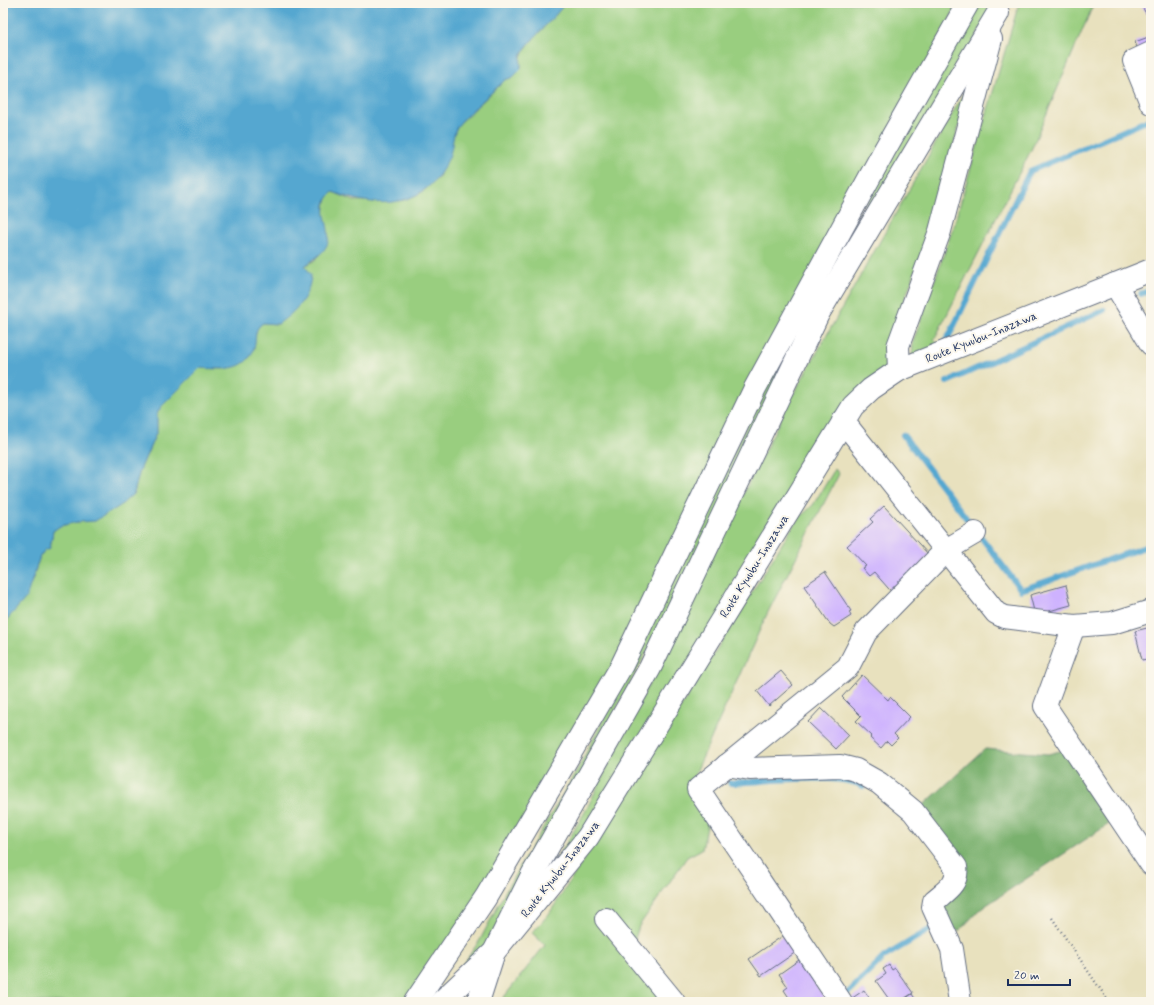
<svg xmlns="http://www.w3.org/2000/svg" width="1154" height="1005" font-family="Mynerve,sans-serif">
  <rect width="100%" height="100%" fill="#fbf7ec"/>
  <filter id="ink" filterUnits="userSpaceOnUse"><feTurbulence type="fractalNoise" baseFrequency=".025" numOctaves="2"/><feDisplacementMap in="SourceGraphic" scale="8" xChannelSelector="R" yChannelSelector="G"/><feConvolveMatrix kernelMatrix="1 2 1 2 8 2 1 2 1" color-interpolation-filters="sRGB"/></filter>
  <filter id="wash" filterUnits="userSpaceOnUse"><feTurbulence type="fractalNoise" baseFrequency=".012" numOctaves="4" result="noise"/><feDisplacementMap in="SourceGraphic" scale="16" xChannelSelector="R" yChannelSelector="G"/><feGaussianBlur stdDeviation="0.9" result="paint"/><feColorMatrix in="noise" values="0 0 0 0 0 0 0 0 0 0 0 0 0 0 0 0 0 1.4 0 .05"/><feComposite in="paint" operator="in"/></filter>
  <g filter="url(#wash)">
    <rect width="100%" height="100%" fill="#e8e1be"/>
    <g fill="#99ce7f" stroke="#5a7e6e">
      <path d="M 565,3 L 958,3 L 585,719 L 417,1002 L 3,1002 L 3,624 L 32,581 L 40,556 L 45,550 L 50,548 L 53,531 L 60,526 L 77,522 L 95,521 L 134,493 L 140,470 L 157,431 L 157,414 L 161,407 L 200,368 L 227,369 L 254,349 C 255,339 254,328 262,323 L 278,324 L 305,266 L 315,260 L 328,233 L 324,213 L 327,198 L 333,192 L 354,201 L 404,200 L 421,193 L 439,177 L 457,126 L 505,80 L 513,77 L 521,69 C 521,65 520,60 521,57 C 525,44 556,17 565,3 Z"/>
      <path d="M 978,3 L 994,3 L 492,941 L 436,1002 L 480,940 L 507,888 L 576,772 L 634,660 L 763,390 Z"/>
      <path d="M 1019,3 L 1094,3 L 1032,148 L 934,340 L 948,351 L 912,358 L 913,342 L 954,225 Z"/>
      <path d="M 972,79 L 928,237 L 888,344 L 884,380 L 874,386 L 587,825 L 534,898 L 586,810 L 790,400 Z"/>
      <path d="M 835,469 L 839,474 L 766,616 L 688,790 L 708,823 L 702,849 L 687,857 L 639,926 L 634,942 L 668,1002 L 500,1002 L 545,945 L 532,933 L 549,914 L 683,704 L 796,521 L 813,505 Z"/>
    </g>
    <path fill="#7ab16e" stroke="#4a7066" d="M 985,749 L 1048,754 L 1068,749 L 1115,820 L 979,910 L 960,930 L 949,931 L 937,907 L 957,885 L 918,810 Z"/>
    <path fill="#55a7d0" stroke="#386b97" d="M 3,3 L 565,3 C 556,17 525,44 521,56 C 520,60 521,65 521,69 L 513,77 L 505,80 C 495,90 462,118 457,127 C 452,136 453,148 449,157 C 427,209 379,210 333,192 C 314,208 334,227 327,245 C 322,255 312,260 305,266 L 311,275 C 310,297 295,312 278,324 L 263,323 C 253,329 257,338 254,348 C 247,373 219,369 200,368 L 161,407 L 157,414 L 157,431 L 140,470 L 134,493 L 120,506 L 95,521 L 77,522 L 60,526 L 53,531 L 50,548 L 45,550 L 40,556 L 26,598 L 3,624 Z"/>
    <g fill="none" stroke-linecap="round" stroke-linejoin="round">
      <g stroke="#55a7d0" stroke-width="6">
        <path d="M 1141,294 L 1151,290"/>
        <path d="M 944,346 L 1030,171 L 1151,119"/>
        <path d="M 947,382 L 1104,310"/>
        <path d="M 903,435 L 973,527"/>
        <path d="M 981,537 L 1021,590 L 1151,545"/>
        <path d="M 730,783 C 761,782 837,772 863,786"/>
        <path d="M 848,993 L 884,957 L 934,927"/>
      </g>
    </g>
    <g id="blocks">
      <g fill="#ceb2fe">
        <path d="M 1145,3 L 1151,3 L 1151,22 L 1141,5 Z"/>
        <path d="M 1151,36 L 1151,52 L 1140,56 L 1135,42 Z"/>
        <path d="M 884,506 L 929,555 L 895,596 L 874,572 L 869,576 L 862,568 L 866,566 L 847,546 L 873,522 L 870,519 Z"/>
        <path d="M 825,572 L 851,611 L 849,612 L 851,616 L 834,627 L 830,624 L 804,586 Z"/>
        <path d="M 1066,585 L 1071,605 L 1049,611 L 1049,613 L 1035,615 L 1030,595 Z"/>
        <path d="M 1151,627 L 1151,658 L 1142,660 L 1135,631 Z"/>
        <path d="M 781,671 L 793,685 L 769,706 L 757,691 Z"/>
        <path d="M 862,675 L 888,700 L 890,697 L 910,717 L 894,734 L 898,738 L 891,745 L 887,741 L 881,748 L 870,738 L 872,736 L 856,721 L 861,716 L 842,697 Z"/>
        <path d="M 821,708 L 849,735 L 836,749 L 808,722 Z"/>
        <path d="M 784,935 L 796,952 L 761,976 L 749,959 Z"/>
        <path d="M 799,960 L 824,997 L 818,1002 L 792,1002 L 784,990 L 788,987 L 779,974 Z"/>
        <path d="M 889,965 L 892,970 L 895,968 L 913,993 L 899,1002 L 891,1002 L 876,981 L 886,974 L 883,969 Z"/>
        <path d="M 864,990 L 872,1002 L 853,1002 L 851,999 Z"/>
        <path d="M 912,994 L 916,1000 L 912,1002 L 903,1002 L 902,1001 Z"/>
      </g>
    </g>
  </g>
  <g filter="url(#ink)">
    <use href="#blocks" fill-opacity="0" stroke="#636d80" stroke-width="1"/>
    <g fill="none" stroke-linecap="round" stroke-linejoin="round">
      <defs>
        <g id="minor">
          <path d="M 1151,53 L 1134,61 L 1151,103"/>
          <path d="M 1115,284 L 1151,344"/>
          <path d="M 899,370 L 898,346 L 940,231 L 991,39"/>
          <path d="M 843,421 L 996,613 L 1004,617 L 1074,626 L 1112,623 L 1151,611"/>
          <path d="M 1074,626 L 1045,706 L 1151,864"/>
          <path d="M 727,765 L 750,769 L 840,766 L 856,770 L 879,783 L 913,811 L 956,867 C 959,884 945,891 934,901 L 933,907 L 952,949 L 960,1002"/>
          <path d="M 606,919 L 674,1002"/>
          <path d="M 415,1002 L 486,897 L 622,665 L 755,388 L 884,151 L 968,3"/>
          <path d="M 441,1002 L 494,952 L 532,875 L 650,668 L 818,314 L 998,13"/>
          <path d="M 841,1002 L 698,789 L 848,667 L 866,632 L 946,550 L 975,533"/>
        </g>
        <path id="major" d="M 478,1002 L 494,952 L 588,837 L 853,406 L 871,389 L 899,370 L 1151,270"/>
      </defs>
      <use href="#minor" stroke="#636d80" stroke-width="24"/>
      <use href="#major" stroke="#636d80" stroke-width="24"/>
      <path stroke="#636d80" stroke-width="2.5" stroke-dasharray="1 3" stroke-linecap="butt" d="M 1052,918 L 1109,1002"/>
      <use href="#minor" stroke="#fff" stroke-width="22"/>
      <use href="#major" stroke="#fff" stroke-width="22"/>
    </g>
  </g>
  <g text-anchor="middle" stroke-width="4" stroke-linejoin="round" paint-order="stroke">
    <g font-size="12" fill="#1b2f5e" stroke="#fbf7ec">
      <text transform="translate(981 337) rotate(-22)" y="4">Route Kyuubu-Inazawa</text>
      <text transform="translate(754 566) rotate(-58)" y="4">Route Kyuubu-Inazawa</text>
      <text transform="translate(560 869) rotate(-52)" y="4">Route Kyuubu-Inazawa</text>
    </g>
  </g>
  <rect width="1154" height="1005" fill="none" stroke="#fbf7ec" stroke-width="16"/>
  <path d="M1008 979v6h62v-6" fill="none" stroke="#1b2f5e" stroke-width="2"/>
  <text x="1014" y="979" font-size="12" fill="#1b2f5e" stroke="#fbf7ec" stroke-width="3" paint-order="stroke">20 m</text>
</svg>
